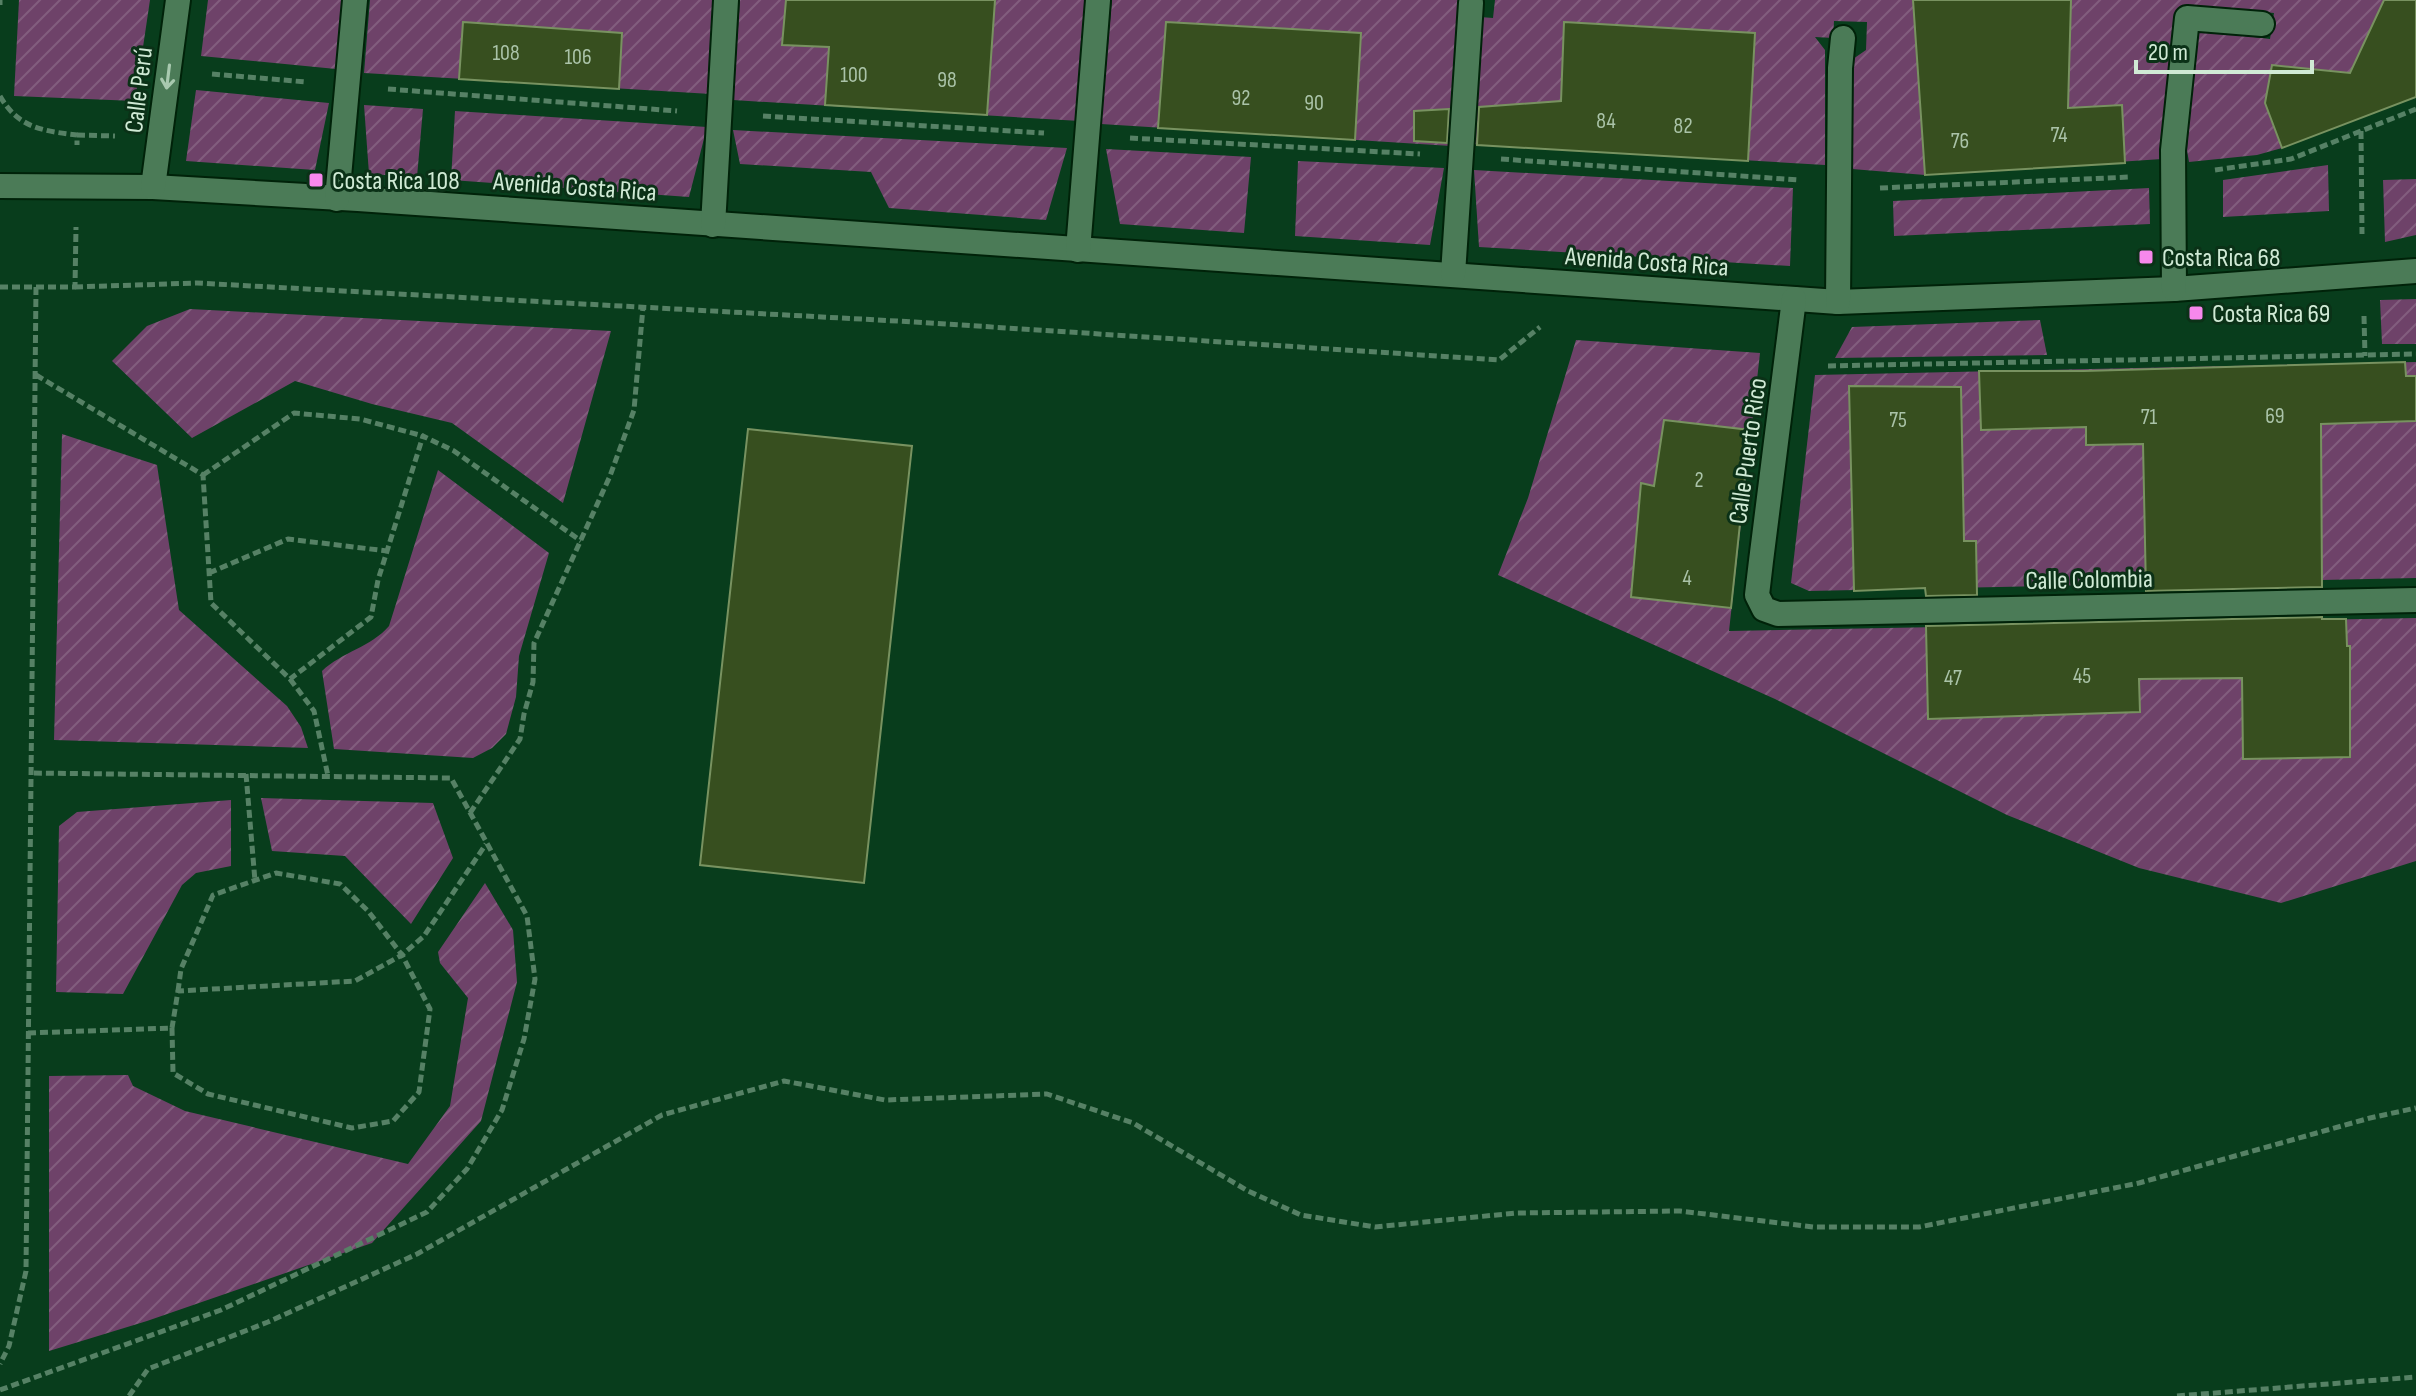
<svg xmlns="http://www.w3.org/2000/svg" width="2416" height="1396" font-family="'Sofia Sans Condensed',sans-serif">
  <defs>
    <pattern id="garden-furrows" width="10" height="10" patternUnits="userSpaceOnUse" patternTransform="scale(2)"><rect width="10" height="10" fill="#6e4269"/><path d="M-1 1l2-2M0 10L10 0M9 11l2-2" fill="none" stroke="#825d7e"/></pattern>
  </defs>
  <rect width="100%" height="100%" fill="#083d1c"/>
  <g fill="url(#garden-furrows)">
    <path d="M 19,0 L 150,0 L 135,101 L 14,96 Z"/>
    <path d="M 208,0 L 343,0 L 336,69 L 201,56 Z"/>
    <path d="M 370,0 L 717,0 L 711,94 L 364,73 Z"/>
    <path d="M 740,0 L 1086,0 L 1080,121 L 733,100 Z"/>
    <path d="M 1112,0 L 1461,0 L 1451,146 L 1101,124 Z"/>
    <path d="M 1495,0 L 2416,0 L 2416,97 L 2282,148 L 2257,155 L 2189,162 L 2187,150 L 2196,30 L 2270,39 L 2274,13 L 2195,6 L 2162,159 L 1925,175 L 1852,169 L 1853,59 L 1866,50 L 1867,22 L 1834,21 L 1833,38 L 1815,37 L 1825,50 L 1825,165 L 1470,144 L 1480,17 L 1493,18 Z"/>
    <path d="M 196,90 L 329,103 L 315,170 L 186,161 Z"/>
    <path d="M 364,105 L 423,109 L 417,177 L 369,174 Z"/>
    <path d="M 455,111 L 707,127 L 689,197 L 451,180 Z"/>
    <path d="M 733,130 L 1067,148 L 1046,220 L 889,208 L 871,172 L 740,164 Z"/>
    <path d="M 1106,149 L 1251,157 L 1244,233 L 1120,224 Z"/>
    <path d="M 1298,161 L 1444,168 L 1430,245 L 1295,236 Z"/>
    <path d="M 2328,165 L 2329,211 L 2223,217 L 2223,180 Z"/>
    <path d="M 1474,170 L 1793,188 L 1790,266 L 1479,247 Z"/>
    <path d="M 2416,179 L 2416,235 L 2385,242 L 2383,180 Z"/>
    <path d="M 2149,188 L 2150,224 L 1894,236 L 1893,201 Z"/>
    <path d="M 2416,299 L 2416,344 L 2382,344 L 2380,300 Z"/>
    <path d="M 190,309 L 611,331 L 563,503 L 452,423 L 372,404 L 295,381 L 192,438 L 112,361 L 147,326 Z"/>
    <path d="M 2040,320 L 2047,355 L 1835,358 L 1852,327 Z"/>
    <path d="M 1576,340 L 1760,353 L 1729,631 L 2416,618 L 2416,861 L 2281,903 L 2139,868 L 2007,815 L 1775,699 L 1498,575 L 1528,498 Z"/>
    <path d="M 2416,362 L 2416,578 L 1809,591 L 1791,583 L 1815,375 Z"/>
    <path d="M 62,434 L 157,465 L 179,610 L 287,706 L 301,727 L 308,748 L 54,740 Z"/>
    <path d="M 438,470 L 549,553 L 519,656 L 516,697 L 506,734 L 492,748 L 473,758 L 334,749 L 322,671 C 342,652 371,647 389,626 Z"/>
    <path d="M 261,798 L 433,803 L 453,858 L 411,924 L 345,856 L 272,851 Z"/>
    <path d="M 231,800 L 231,866 L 196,873 L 182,885 L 123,994 L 56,992 L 59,826 L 77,812 Z"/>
    <path d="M 485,883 L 513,930 L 517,982 L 481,1121 L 372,1243 L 147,1321 L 49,1351 L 49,1076 L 128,1075 L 133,1086 L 185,1111 L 408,1164 L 450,1106 L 468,998 L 440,963 L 438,952 Z"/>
  </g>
  <g fill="#374f1f" stroke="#789260" stroke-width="2">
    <path d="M 786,0 L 995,0 L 987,115 L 825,105 L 829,47 L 782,45 Z"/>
    <path d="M 1913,0 L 2071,0 L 2068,108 L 2122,105 L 2125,163 L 1925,175 Z"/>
    <path d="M 2384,0 L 2416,0 L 2416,97 L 2282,148 L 2265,103 L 2272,65 L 2350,73 Z"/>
    <path d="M 463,22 L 622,33 L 619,89 L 459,79 Z"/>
    <path d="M 1166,22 L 1361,33 L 1355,140 L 1158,128 Z"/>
    <path d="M 1564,22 L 1755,33 L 1748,161 L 1477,145 L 1479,107 L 1561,101 Z"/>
    <path d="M 1449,109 L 1447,143 L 1414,141 L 1414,111 Z"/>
    <path d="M 2405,362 L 2406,376 L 2416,376 L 2416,421 L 2321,424 L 2322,587 L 2146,591 L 2143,444 L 2086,445 L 2086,427 L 1981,430 L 1979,371 L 2084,371 Z"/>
    <path d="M 1849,386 L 1961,387 L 1964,541 L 1976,541 L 1977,595 L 1926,596 L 1925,588 L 1854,591 Z"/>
    <path d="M 1664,420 L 1750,430 L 1731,608 L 1631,597 L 1641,483 L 1654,486 Z"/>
    <path d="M 748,429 L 912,446 L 864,883 L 700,865 Z"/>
    <path d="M 2322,617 L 2322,619 L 2346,619 L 2347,646 L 2350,646 L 2350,757 L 2243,759 L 2242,678 L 2139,679 L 2140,712 L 1928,719 L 1926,626 Z"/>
  </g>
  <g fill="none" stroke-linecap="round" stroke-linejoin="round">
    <defs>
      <g id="minor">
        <path d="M 0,186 L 153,187 L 358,199 L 1838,302 L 2174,289 L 2416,271"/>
        <path d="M 153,187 L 178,0"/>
        <path d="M 337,199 L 355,0"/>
        <path d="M 713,225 L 726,0"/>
        <path d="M 1078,250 L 1098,0"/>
        <path d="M 1453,274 L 1471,3"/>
        <path d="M 2174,289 L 2173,150 L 2187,18 L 2262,24"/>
        <path d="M 1794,299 L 1761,561 L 1757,595 L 1764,609 L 1778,614 L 2416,600"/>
        <path d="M 1838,302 L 1840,68 L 1843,38"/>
      </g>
    </defs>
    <use href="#minor" stroke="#002209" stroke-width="28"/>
    <g stroke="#568165" stroke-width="5" stroke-dasharray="8 4" stroke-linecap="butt">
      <path d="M 0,5 L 0,0"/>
      <path d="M 212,74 L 306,82"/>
      <path d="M 388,89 L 677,111"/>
      <path d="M 0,96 C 18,128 43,131 77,135 L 77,145"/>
      <path d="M 763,116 L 1044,133"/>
      <path d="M 2361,131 L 2362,234"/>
      <path d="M 77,135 L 115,136"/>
      <path d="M 1130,138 L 1420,154"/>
      <path d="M 1501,159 L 1799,180"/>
      <path d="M 2215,170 L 2291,159 L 2416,109"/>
      <path d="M 1880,188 L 2130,177"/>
      <path d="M 0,287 L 36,287 L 26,1271 L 9,1346 L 0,1364"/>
      <path d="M 36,287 L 75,287 L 76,227"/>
      <path d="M 75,287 L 197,283 L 915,322 L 1499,360 L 1540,327"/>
      <path d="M 2364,316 L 2365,356"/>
      <path d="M 1828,366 L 2416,354"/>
      <path d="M 36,375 L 203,475 L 211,603 L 290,679 L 371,617 L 378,580 L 423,436 L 454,451 L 581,541"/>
      <path d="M 203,475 L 294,413 L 360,419 L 423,436"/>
      <path d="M 209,573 L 288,539 L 387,551"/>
      <path d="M 290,679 L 314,711 L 328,776"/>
      <path d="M 246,774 L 255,881"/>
      <path d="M 470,813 L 520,739 L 524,714 L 533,682 L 534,643 L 610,476 L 634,410 L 643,307"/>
      <path d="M 178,991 L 181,969 L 213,895 L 276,873 L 340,884 L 368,911 L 402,955 L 424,936 L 486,844"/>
      <path d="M 28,1033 L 172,1028 L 173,1073 L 208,1094 L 352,1128 L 393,1121 L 419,1092 L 430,1009 L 402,955 L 355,981 L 178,991 L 172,1028"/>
      <path d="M 0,1390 L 221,1310 L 427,1212 L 467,1169 L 502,1110 L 524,1039 L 535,979 L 527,916 L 451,778 L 30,773"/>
      <path d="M 129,1396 L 148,1369 L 268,1322 L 417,1254 L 662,1115 L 784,1081 L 885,1100 L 1047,1094 L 1133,1123 L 1248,1191 L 1301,1215 L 1375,1227 L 1516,1213 L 1680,1211 L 1813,1227 L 1919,1227 L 2139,1183 L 2370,1118 L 2416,1108"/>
      <path d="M 2177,1396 L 2416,1377"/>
    </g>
    <use href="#minor" stroke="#4b7b57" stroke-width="24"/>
  </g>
  <defs><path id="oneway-shaft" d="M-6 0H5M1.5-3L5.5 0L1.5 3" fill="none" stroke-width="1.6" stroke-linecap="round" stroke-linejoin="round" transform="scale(2)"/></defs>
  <use stroke="#a8c9af" href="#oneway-shaft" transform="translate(168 77) rotate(97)"/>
  <g fill="#f788ec" stroke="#0b3117" stroke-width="3">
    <rect x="308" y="172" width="16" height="16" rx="4"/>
    <rect x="2138" y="249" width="16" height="16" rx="4"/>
    <rect x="2188" y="305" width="16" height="16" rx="4"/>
  </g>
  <g text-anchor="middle" stroke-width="6" stroke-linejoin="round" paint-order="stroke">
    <g font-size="22" fill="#aac3a8">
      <text x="506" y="60">108</text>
      <text x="578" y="64">106</text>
      <text x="854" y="82">100</text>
      <text x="947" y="87">98</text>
      <text x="1241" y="105">92</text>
      <text x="1314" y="110">90</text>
      <text x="1606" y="128">84</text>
      <text x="1683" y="133">82</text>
      <text x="2059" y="142">74</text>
      <text x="1960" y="148">76</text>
      <text x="2275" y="423">69</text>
      <text x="2149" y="424">71</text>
      <text x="1898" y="427">75</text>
      <text x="1699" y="487">2</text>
      <text x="1687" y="585">4</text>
      <text x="2082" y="683">45</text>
      <text x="1953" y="685">47</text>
    </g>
    <g font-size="26" fill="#d0ead5" stroke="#0b3117">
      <text transform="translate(138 90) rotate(-83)" y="9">Calle Perú</text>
      <text transform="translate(575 186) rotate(4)" y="9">Avenida Costa Rica</text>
      <text transform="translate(1647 261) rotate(4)" y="9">Avenida Costa Rica</text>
      <text transform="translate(1747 451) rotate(-82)" y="9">Calle Puerto Rico</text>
      <text transform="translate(2089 579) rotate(-1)" y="9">Calle Colombia</text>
    </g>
    <g font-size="26" fill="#d0ead5" stroke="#0b3117" text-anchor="start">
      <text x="332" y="189">Costa Rica 108</text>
      <text x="2162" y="266">Costa Rica 68</text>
      <text x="2212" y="322">Costa Rica 69</text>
    </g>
  </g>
  <path d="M2136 60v12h176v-12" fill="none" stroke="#d0ead5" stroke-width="4"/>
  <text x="2148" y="60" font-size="24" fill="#d0ead5" stroke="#0b3117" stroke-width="6" paint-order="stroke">20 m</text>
</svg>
